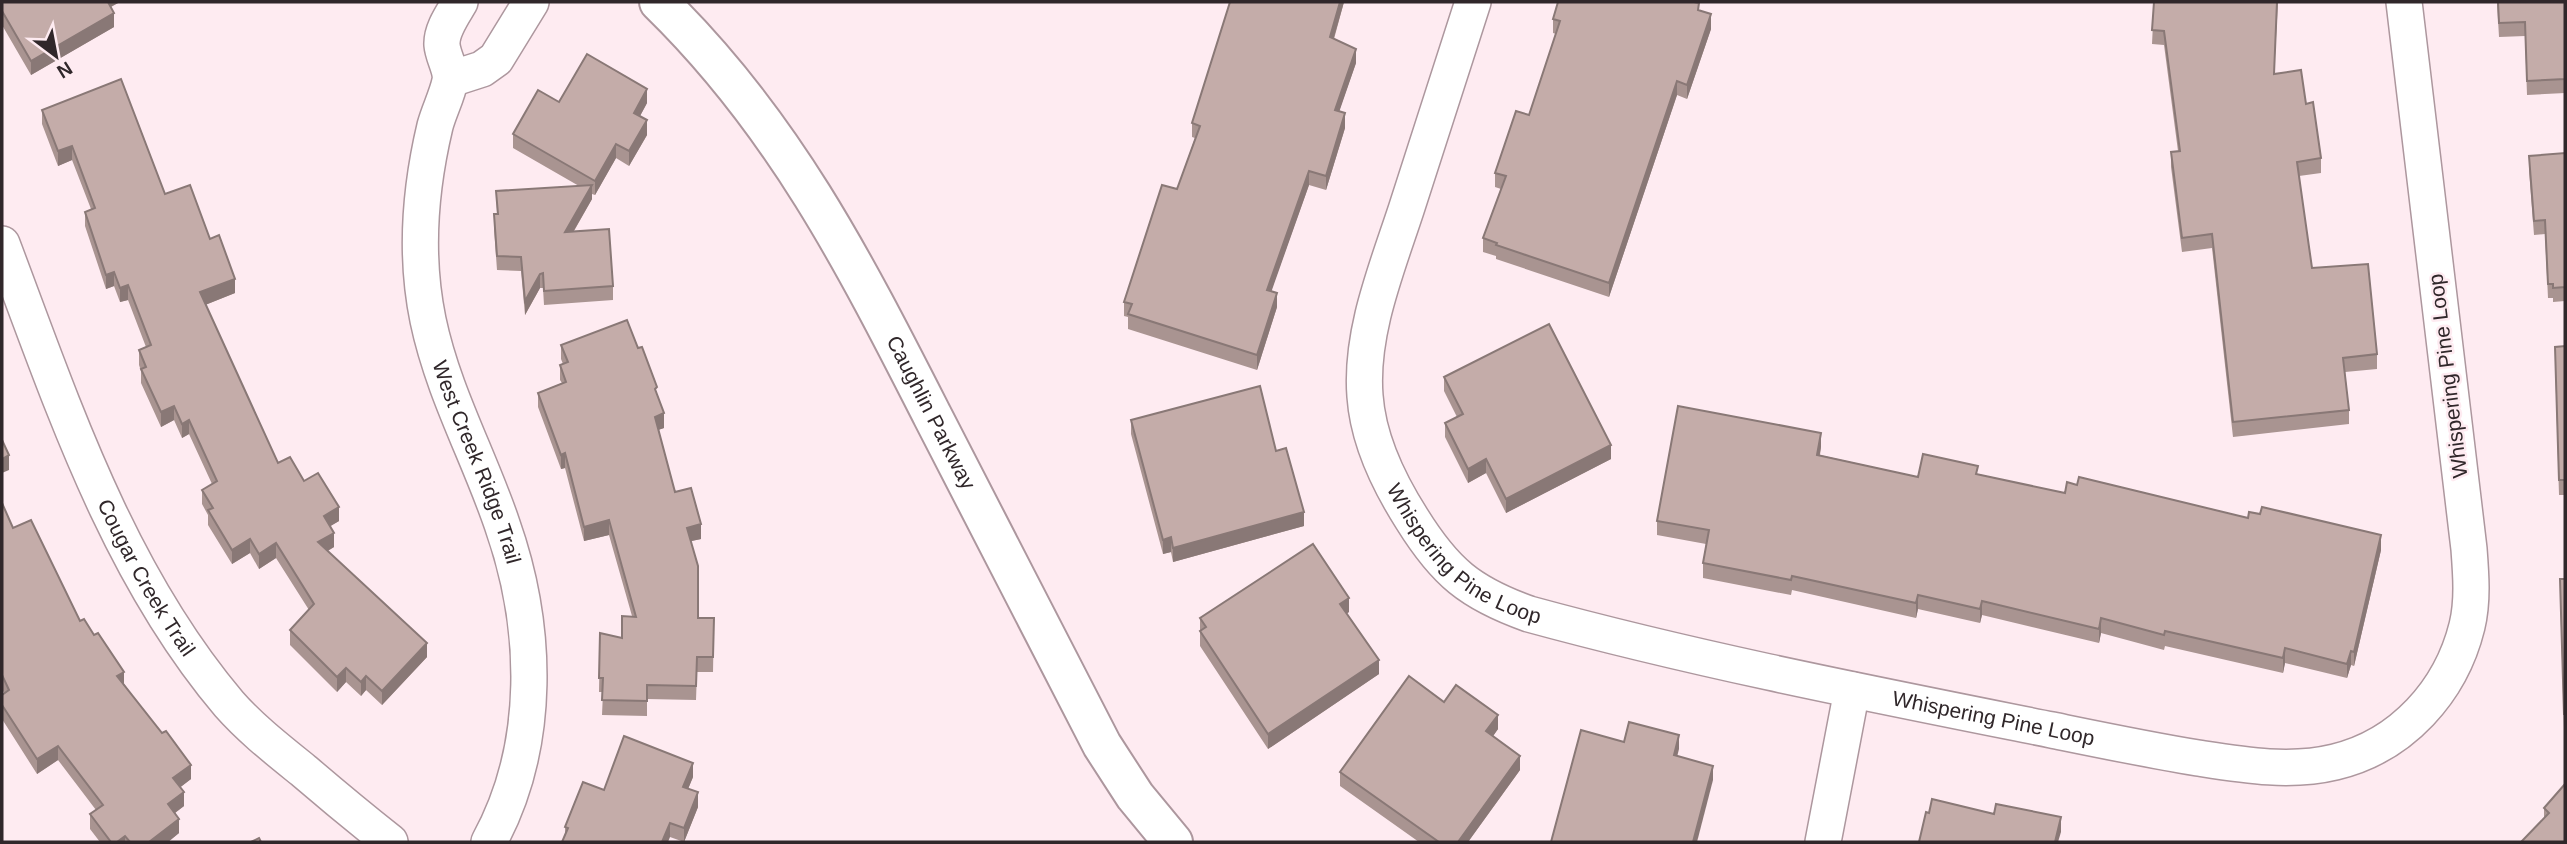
<svg xmlns="http://www.w3.org/2000/svg" width="2567" height="844" font-family="Arial,sans-serif">
  <rect width="100%" height="100%" fill="#feebf1"/>
  <g fill="none" stroke-linecap="round" stroke-linejoin="round">
    <defs>
      <g id="street">
        <path id="s1" d="M 460,2 C 453,14 441,30 442,45 C 443,57 452,70 450,81 C 447,96 439,111 435,126 C 420,189 415,257 428,320 C 443,392 479,456 502,524 C 538,626 542,745 489,842"/>
        <path id="s2" d="M 1473,2 C 1451,71 1429,140 1406,210 C 1387,268 1360,333 1365,396 C 1368,439 1389,483 1412,519 C 1445,572 1470,593 1529,614 C 1701,661 1877,695 2052,730 C 2101,740 2149,750 2198,758 C 2243,765 2290,773 2335,762 C 2402,746 2451,691 2467,626 C 2473,601 2471,575 2469,549 L 2404,2"/>
        <path d="M 451,79 L 482,69 L 496,59 L 531,2"/>
        <path id="s3" d="M 2,244 C 62,403 117,572 229,704 C 251,729 278,750 304,771 C 332,795 361,819 390,842"/>
        <path d="M 1823,842 L 1852,690"/>
      </g>
      <g id="secondary">
        <path id="s4" d="M 659,2 C 784,124 854,262 932,415 C 989,525 1045,635 1102,745 L 1135,796 L 1173,842"/>
      </g>
    </defs>
    <use href="#street" stroke="#ad979e" stroke-width="38"/>
    <use href="#secondary" stroke="#ad979e" stroke-width="42"/>
    <use href="#street" stroke="#fff" stroke-width="35"/>
    <use href="#secondary" stroke="#fff" stroke-width="38"/>
  </g>
  <g fill="#a99491">
    <path d="M 2,2 L 118,2 L 118,3 L 111,7 L 114,27 L 31,75 L 2,25 Z"/>
    <path d="M 1230,2 L 1344,2 L 1334,39 L 1356,63 L 1339,111 L 1345,128 L 1326,190 L 1309,185 L 1271,291 L 1277,307 L 1257,370 L 1128,329 L 1128,317 L 1124,316 L 1124,302 L 1177,189 L 1195,138 L 1192,137 L 1192,123 Z"/>
    <path d="M 2154,2 L 2278,2 L 2274,74 L 2306,104 L 2321,158 L 2321,173 L 2299,176 L 2312,268 L 2377,354 L 2377,369 L 2345,372 L 2349,410 L 2349,424 L 2233,437 L 2212,248 L 2182,252 L 2171,167 L 2171,152 L 2178,151 L 2164,45 L 2152,44 Z"/>
    <path d="M 2497,2 L 2565,2 L 2565,93 L 2527,95 L 2525,36 L 2499,37 Z"/>
    <path d="M 1699,11 L 1711,29 L 1687,99 L 1677,95 L 1609,297 L 1496,259 L 1496,256 L 1483,252 L 1483,238 L 1501,189 L 1495,187 L 1495,173 L 1529,115 L 1556,34 L 1553,33 L 1553,19 Z"/>
    <path d="M 559,102 L 647,103 L 640,116 L 647,135 L 629,166 L 616,158 L 595,195 L 592,194 L 592,199 L 574,231 L 613,286 L 613,300 L 544,305 L 543,288 L 540,288 L 525,315 L 521,271 L 497,270 L 494,228 L 494,214 L 497,214 L 496,191 L 579,186 L 513,148 L 513,134 Z"/>
    <path d="M 42,110 L 165,194 L 210,239 L 235,293 L 205,305 L 278,463 L 304,481 L 339,521 L 330,526 L 334,547 L 328,551 L 427,657 L 382,705 L 366,690 L 361,696 L 346,682 L 337,692 L 290,645 L 290,630 L 309,610 L 276,558 L 259,569 L 250,553 L 232,564 L 208,525 L 208,515 L 202,504 L 202,490 L 212,484 L 189,434 L 182,438 L 174,420 L 161,427 L 141,383 L 141,371 L 139,365 L 139,350 L 146,347 L 128,300 L 120,302 L 114,286 L 106,289 L 85,226 L 85,212 L 91,209 L 72,160 L 58,166 L 42,124 Z"/>
    <path d="M 2565,153 L 2565,301 L 2553,302 L 2553,298 L 2548,298 L 2545,234 L 2534,235 L 2529,170 L 2529,156 Z"/>
    <path d="M 561,345 L 657,395 L 664,428 L 658,430 L 675,492 L 701,539 L 691,541 L 698,618 L 714,618 L 713,672 L 697,672 L 696,700 L 647,699 L 647,716 L 602,715 L 603,692 L 599,692 L 600,633 L 622,638 L 632,616 L 609,535 L 584,541 L 565,468 L 561,469 L 538,407 L 538,393 L 562,383 L 560,380 L 560,365 L 563,364 L 561,359 Z"/>
    <path d="M 2565,346 L 2565,495 L 2559,495 L 2555,361 Z"/>
    <path d="M 1444,377 L 1611,459 L 1506,513 L 1486,473 L 1468,483 L 1445,437 L 1445,423 L 1457,417 L 1444,391 Z"/>
    <path d="M 1131,420 L 1276,451 L 1304,526 L 1173,562 L 1171,552 L 1163,554 L 1131,434 Z"/>
    <path d="M 1821,447 L 1820,455 L 1918,477 L 1978,474 L 2065,493 L 2077,485 L 2248,518 L 2381,550 L 2354,666 L 2351,665 L 2347,678 L 2285,663 L 2283,673 L 2165,646 L 2164,650 L 2101,633 L 2099,643 L 1982,615 L 1980,623 L 1918,609 L 1916,618 L 1792,590 L 1791,595 L 1703,578 L 1703,563 L 1706,544 L 1657,535 L 1657,521 Z"/>
    <path d="M 2,503 L 13,528 L 80,621 L 191,779 L 180,787 L 184,806 L 175,813 L 179,833 L 168,842 L 100,842 L 90,829 L 90,814 L 96,810 L 58,760 L 37,774 L 2,719 L 2,695 L 4,693 L 2,689 Z"/>
    <path d="M 2565,579 L 2565,728 L 2564,728 L 2560,594 Z"/>
    <path d="M 1349,612 L 1347,613 L 1379,674 L 1268,749 L 1200,646 L 1200,618 Z"/>
    <path d="M 1444,702 L 1498,729 L 1493,736 L 1520,770 L 1468,842 L 1419,842 L 1340,786 L 1340,772 Z"/>
    <path d="M 693,777 L 688,789 L 698,807 L 684,842 L 670,837 L 565,834 L 565,827 L 604,790 Z"/>
    <path d="M 2565,784 L 2565,842 L 2544,819 L 2544,808 Z"/>
  </g>
  <g fill="#897876">
    <path d="M 104,2 L 118,2 L 118,3 L 104,10 Z"/>
    <path d="M 1340,2 L 1344,2 L 1330,51 L 1330,37 Z"/>
    <path d="M 114,13 L 114,27 L 31,75 L 31,61 Z"/>
    <path d="M 1711,14 L 1711,29 L 1687,99 L 1687,85 Z"/>
    <path d="M 1356,49 L 1356,63 L 1335,124 L 1335,110 Z"/>
    <path d="M 1677,81 L 1677,95 L 1609,297 L 1609,283 Z"/>
    <path d="M 647,89 L 647,103 L 634,127 L 634,113 Z"/>
    <path d="M 1345,113 L 1345,128 L 1326,190 L 1326,176 Z"/>
    <path d="M 647,120 L 647,135 L 629,166 L 629,151 Z"/>
    <path d="M 616,144 L 616,158 L 595,195 L 595,181 Z"/>
    <path d="M 72,146 L 72,160 L 58,166 L 58,151 Z"/>
    <path d="M 1309,171 L 1309,185 L 1267,304 L 1267,290 Z"/>
    <path d="M 592,185 L 592,199 L 565,246 L 565,232 Z"/>
    <path d="M 114,272 L 114,286 L 106,289 L 106,275 Z"/>
    <path d="M 540,274 L 540,288 L 525,315 L 525,301 Z"/>
    <path d="M 235,279 L 235,293 L 200,307 L 200,292 Z"/>
    <path d="M 128,285 L 128,300 L 120,302 L 120,288 Z"/>
    <path d="M 1277,293 L 1277,307 L 1257,370 L 1257,355 Z"/>
    <path d="M 174,406 L 174,420 L 161,427 L 161,412 Z"/>
    <path d="M 664,413 L 664,428 L 655,431 L 655,417 Z"/>
    <path d="M 189,420 L 189,434 L 182,438 L 182,424 Z"/>
    <path d="M 1821,433 L 1821,447 L 1817,469 L 1817,455 Z"/>
    <path d="M 1611,445 L 1611,459 L 1506,513 L 1506,499 Z"/>
    <path d="M 565,453 L 565,468 L 561,469 L 561,455 Z"/>
    <path d="M 9,455 L 9,470 L 2,473 L 2,459 Z"/>
    <path d="M 1486,459 L 1486,473 L 1468,483 L 1468,469 Z"/>
    <path d="M 339,507 L 339,521 L 324,530 L 324,516 Z"/>
    <path d="M 1304,512 L 1304,526 L 1173,562 L 1173,548 Z"/>
    <path d="M 609,520 L 609,535 L 584,541 L 584,527 Z"/>
    <path d="M 701,524 L 701,539 L 687,542 L 687,528 Z"/>
    <path d="M 334,533 L 334,547 L 318,556 L 318,542 Z"/>
    <path d="M 2381,535 L 2381,550 L 2354,666 L 2354,652 Z"/>
    <path d="M 1171,537 L 1171,552 L 1163,554 L 1163,540 Z"/>
    <path d="M 250,539 L 250,553 L 232,564 L 232,550 Z"/>
    <path d="M 276,543 L 276,558 L 259,569 L 259,554 Z"/>
    <path d="M 1918,595 L 1918,609 L 1916,618 L 1916,603 Z"/>
    <path d="M 1349,598 L 1349,612 L 1340,618 L 1340,604 Z"/>
    <path d="M 1982,601 L 1982,615 L 1980,623 L 1980,609 Z"/>
    <path d="M 2101,618 L 2101,633 L 2099,643 L 2099,629 Z"/>
    <path d="M 427,643 L 427,657 L 382,705 L 382,691 Z"/>
    <path d="M 2285,648 L 2285,663 L 2283,673 L 2283,658 Z"/>
    <path d="M 2351,651 L 2351,665 L 2347,678 L 2347,664 Z"/>
    <path d="M 1379,660 L 1379,674 L 1268,749 L 1268,734 Z"/>
    <path d="M 346,668 L 346,682 L 337,692 L 337,677 Z"/>
    <path d="M 124,672 L 124,686 L 117,676 Z"/>
    <path d="M 366,676 L 366,690 L 361,696 L 361,682 Z"/>
    <path d="M 1498,715 L 1498,729 L 1486,746 L 1486,731 Z"/>
    <path d="M 1679,735 L 1679,749 L 1674,769 L 1674,755 Z"/>
    <path d="M 58,746 L 58,760 L 37,774 L 37,759 Z"/>
    <path d="M 1520,756 L 1520,770 L 1468,842 L 1458,842 Z"/>
    <path d="M 693,763 L 693,777 L 683,801 L 683,787 Z"/>
    <path d="M 191,765 L 191,779 L 173,793 L 173,778 Z"/>
    <path d="M 1713,766 L 1713,780 L 1697,842 L 1693,842 Z"/>
    <path d="M 184,792 L 184,806 L 168,818 L 168,804 Z"/>
    <path d="M 698,792 L 698,807 L 684,842 L 684,828 Z"/>
    <path d="M 2061,817 L 2061,832 L 2058,842 L 2055,842 Z"/>
    <path d="M 179,819 L 179,833 L 168,842 L 149,842 Z"/>
    <path d="M 670,823 L 670,837 L 668,842 L 662,842 Z"/>
    <path d="M 125,836 L 125,842 L 117,842 Z"/>
  </g>
  <g fill="#c4aca9" stroke="#897876" stroke-width="2">
    <path d="M 2,2 L 108,2 L 114,13 L 31,61 L 2,11 Z"/>
    <path d="M 1230,2 L 1340,2 L 1330,37 L 1356,49 L 1335,110 L 1345,113 L 1326,176 L 1309,171 L 1267,290 L 1277,293 L 1257,355 L 1128,314 L 1132,304 L 1124,302 L 1162,185 L 1177,189 L 1200,126 L 1192,123 Z"/>
    <path d="M 1558,2 L 1694,2 L 1699,3 L 1698,10 L 1711,14 L 1687,85 L 1677,81 L 1609,283 L 1496,245 L 1497,243 L 1483,238 L 1506,176 L 1495,173 L 1516,111 L 1529,115 L 1560,21 L 1553,19 Z"/>
    <path d="M 2154,2 L 2277,2 L 2274,74 L 2301,70 L 2306,104 L 2313,102 L 2321,158 L 2297,162 L 2312,268 L 2368,264 L 2377,354 L 2343,358 L 2349,410 L 2233,422 L 2212,234 L 2182,238 L 2171,152 L 2180,151 L 2164,31 L 2152,30 Z"/>
    <path d="M 2498,2 L 2565,2 L 2565,79 L 2527,81 L 2525,22 L 2499,23 Z"/>
    <path d="M 587,54 L 647,89 L 634,113 L 647,120 L 629,151 L 616,144 L 595,181 L 513,134 L 538,90 L 559,102 Z"/>
    <path d="M 121,79 L 165,194 L 190,185 L 210,239 L 219,235 L 235,279 L 200,292 L 278,463 L 290,457 L 304,481 L 318,473 L 339,507 L 324,516 L 334,533 L 318,542 L 427,643 L 382,691 L 366,676 L 361,682 L 346,668 L 337,677 L 290,630 L 314,604 L 276,543 L 259,554 L 250,539 L 232,550 L 208,510 L 213,508 L 202,490 L 217,481 L 189,420 L 182,424 L 174,406 L 161,412 L 141,369 L 146,367 L 139,350 L 151,345 L 128,285 L 120,288 L 114,272 L 106,275 L 85,212 L 95,208 L 72,146 L 58,151 L 42,110 Z"/>
    <path d="M 2565,153 L 2565,287 L 2553,288 L 2553,284 L 2548,284 L 2545,220 L 2534,221 L 2529,156 Z"/>
    <path d="M 592,185 L 565,232 L 609,229 L 613,286 L 544,291 L 543,273 L 540,274 L 525,301 L 521,257 L 497,256 L 494,214 L 498,214 L 496,191 Z"/>
    <path d="M 627,320 L 638,348 L 642,347 L 657,387 L 655,389 L 664,413 L 655,417 L 675,492 L 691,488 L 701,524 L 687,528 L 698,566 L 698,618 L 714,618 L 713,657 L 697,657 L 696,686 L 647,685 L 647,701 L 602,700 L 603,678 L 599,678 L 600,633 L 622,638 L 622,616 L 636,617 L 609,520 L 584,527 L 565,453 L 561,455 L 538,393 L 566,382 L 560,365 L 568,362 L 561,345 Z"/>
    <path d="M 1549,324 L 1611,445 L 1506,499 L 1486,459 L 1468,469 L 1445,423 L 1463,414 L 1444,377 Z"/>
    <path d="M 2565,346 L 2565,480 L 2559,480 L 2555,347 Z"/>
    <path d="M 1260,386 L 1276,451 L 1286,448 L 1304,512 L 1173,548 L 1171,537 L 1163,540 L 1131,420 Z"/>
    <path d="M 1678,406 L 1821,433 L 1817,455 L 1918,477 L 1923,454 L 1978,466 L 1976,474 L 2065,493 L 2067,482 L 2077,485 L 2079,477 L 2248,518 L 2249,512 L 2260,514 L 2262,507 L 2381,535 L 2354,652 L 2351,651 L 2347,664 L 2285,648 L 2283,658 L 2165,631 L 2164,635 L 2101,618 L 2099,629 L 1982,601 L 1980,609 L 1918,595 L 1916,603 L 1792,576 L 1791,580 L 1703,563 L 1709,530 L 1657,521 Z"/>
    <path d="M 2,440 L 9,455 L 2,459 Z"/>
    <path d="M 2,503 L 13,528 L 31,520 L 80,621 L 84,619 L 94,635 L 98,633 L 124,672 L 117,676 L 162,733 L 166,731 L 191,765 L 173,778 L 184,792 L 168,804 L 179,819 L 149,842 L 130,842 L 125,836 L 117,842 L 111,842 L 90,814 L 103,805 L 58,746 L 37,759 L 2,705 L 2,695 L 9,690 L 2,675 Z"/>
    <path d="M 1313,544 L 1349,598 L 1340,604 L 1379,660 L 1268,734 L 1200,631 L 1206,627 L 1200,618 Z"/>
    <path d="M 2560,579 L 2565,579 L 2565,714 L 2564,714 Z"/>
    <path d="M 1409,676 L 1444,702 L 1456,685 L 1498,715 L 1486,731 L 1520,756 L 1458,842 L 1439,842 L 1340,772 Z"/>
    <path d="M 1629,722 L 1679,735 L 1674,755 L 1713,766 L 1693,842 L 1551,842 L 1581,730 L 1624,742 Z"/>
    <path d="M 624,736 L 693,763 L 683,787 L 698,792 L 684,828 L 670,823 L 662,842 L 562,842 L 568,828 L 565,827 L 583,782 L 604,790 Z"/>
    <path d="M 2565,784 L 2565,842 L 2521,842 L 2549,813 L 2544,808 Z"/>
    <path d="M 1932,799 L 1994,814 L 1996,804 L 2061,817 L 2055,842 L 1919,842 L 1926,812 L 1929,813 Z"/>
    <path d="M 259,838 L 261,842 L 251,842 Z"/>
  </g>
  <g text-anchor="middle" stroke-width="5" stroke-linejoin="round" paint-order="stroke">
    <g font-size="21" fill="#30272a" stroke="#feebf1">
      <text transform="translate(2448 376) rotate(-97)" y="7">Whispering Pine Loop</text>
      <text dy="7" stroke="none"><textPath href="#s4" startOffset="495">Caughlin Parkway</textPath></text>
      <text dy="7" stroke="none"><textPath href="#s1" startOffset="478">West Creek Ridge Trail</textPath></text>
      <text dy="7" stroke="none"><textPath href="#s2" startOffset="607">Whispering Pine Loop</textPath></text>
      <text dy="7" stroke="none"><textPath href="#s3" startOffset="364">Cougar Creek Trail</textPath></text>
      <text dy="7" stroke="none"><textPath href="#s2" startOffset="1174">Whispering Pine Loop</textPath></text>
    </g>
  </g>
  <rect width="2567" height="844" fill="none" stroke="#30272a" stroke-width="7"/>
  <g transform="translate(56 56) rotate(148)" stroke="#feebf1" stroke-width="5" paint-order="stroke">
  <path d="M0-5L12 26L0 18L-12 26Z" fill="#30272a"/>
  <text y="-10" font-size="19" font-weight="bold" text-anchor="middle" fill="#30272a">N</text>
  </g>
</svg>
